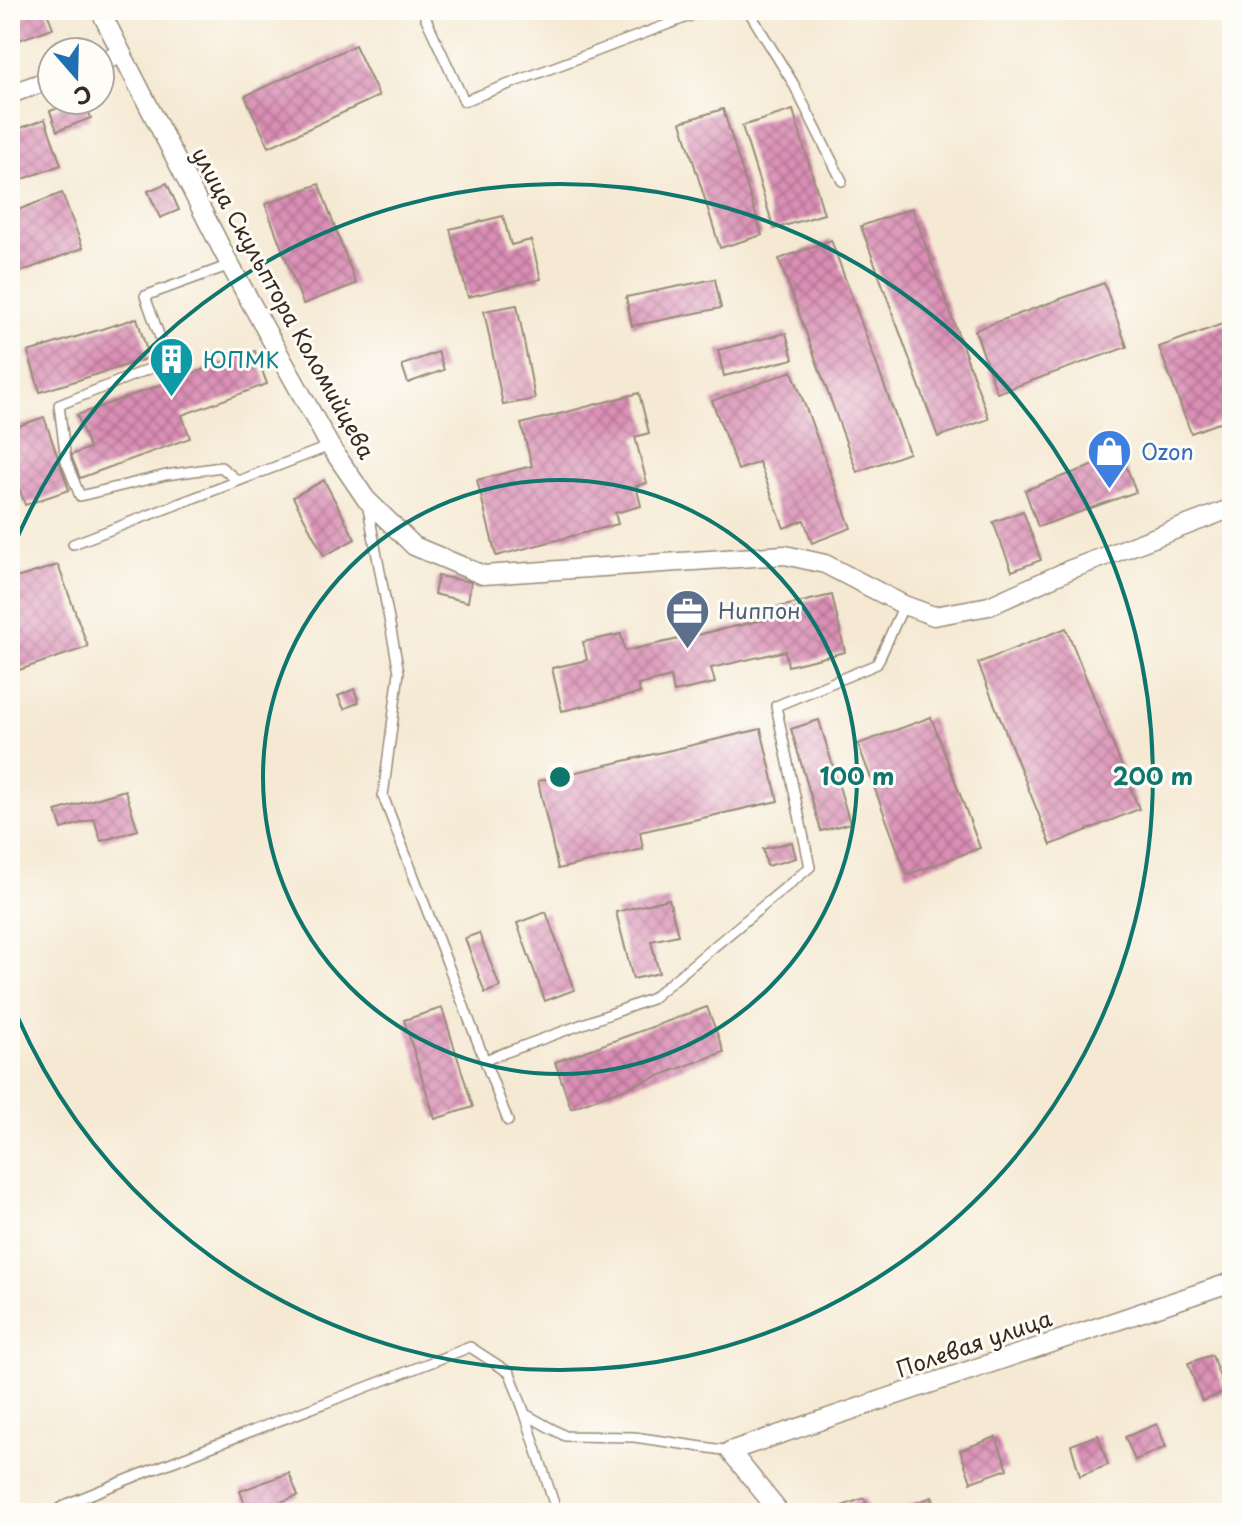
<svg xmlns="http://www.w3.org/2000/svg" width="1242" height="1523" font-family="'Playpen Sans',sans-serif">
  <defs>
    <pattern id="building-cross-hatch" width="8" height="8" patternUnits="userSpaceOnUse" patternTransform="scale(2)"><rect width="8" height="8" fill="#da8eb5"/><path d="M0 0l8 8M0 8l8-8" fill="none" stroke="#b27493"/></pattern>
  </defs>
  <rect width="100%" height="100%" fill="#fdfcf7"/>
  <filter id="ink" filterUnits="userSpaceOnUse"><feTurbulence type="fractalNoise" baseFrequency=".0125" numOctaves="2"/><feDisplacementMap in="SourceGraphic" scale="16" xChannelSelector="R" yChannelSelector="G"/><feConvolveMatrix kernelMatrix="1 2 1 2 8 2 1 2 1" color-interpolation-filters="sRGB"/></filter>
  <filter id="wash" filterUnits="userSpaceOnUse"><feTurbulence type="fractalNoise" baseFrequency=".006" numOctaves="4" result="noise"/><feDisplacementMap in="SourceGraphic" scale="32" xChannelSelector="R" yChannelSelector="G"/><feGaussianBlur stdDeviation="1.8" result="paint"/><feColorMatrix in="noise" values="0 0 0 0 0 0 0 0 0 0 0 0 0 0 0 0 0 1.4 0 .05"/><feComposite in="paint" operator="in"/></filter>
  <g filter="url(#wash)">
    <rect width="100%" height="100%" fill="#f5e9d3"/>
    <g id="blocks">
      <g fill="url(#building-cross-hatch)">
        <path d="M 10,10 L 46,10 L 53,28 L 19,40 Z"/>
        <path d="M 355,45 L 379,96 L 269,147 L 245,96 Z"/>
        <path d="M 79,100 L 84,100 L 91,118 L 57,131 L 50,111 Z"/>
        <path d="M 723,109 L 762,235 L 720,248 L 681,122 Z"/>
        <path d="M 793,110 L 824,214 L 774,229 L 742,126 Z"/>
        <path d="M 45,119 L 61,165 L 10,184 L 10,132 Z"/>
        <path d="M 167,183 L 179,210 L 160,218 L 148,191 Z"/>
        <path d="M 319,184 L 356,284 L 303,304 L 265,204 Z"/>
        <path d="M 62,193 L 83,248 L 10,276 L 10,213 Z"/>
        <path d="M 912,208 L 989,419 L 938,437 L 861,226 Z"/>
        <path d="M 503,216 L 511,245 L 531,240 L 541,279 L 468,297 L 450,229 Z"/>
        <path d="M 831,240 L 909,453 L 857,472 L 779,259 Z"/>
        <path d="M 715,279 L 721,308 L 632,326 L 626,297 Z"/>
        <path d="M 1104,283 L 1127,347 L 997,393 L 975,330 Z"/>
        <path d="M 517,305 L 535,399 L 503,405 L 484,311 Z"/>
        <path d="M 137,318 L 149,358 L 40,392 L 28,352 Z"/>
        <path d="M 1225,323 L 1232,341 L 1232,418 L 1191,433 L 1159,347 Z"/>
        <path d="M 786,333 L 793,359 L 724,376 L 718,350 Z"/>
        <path d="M 255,351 L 267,384 L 182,415 L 190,438 L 80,478 L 71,455 L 89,448 L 77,415 Z"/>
        <path d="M 438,352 L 444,370 L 408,383 L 402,365 Z"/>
        <path d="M 792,371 L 851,528 L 812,543 L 804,520 L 784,528 L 759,462 L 738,470 L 712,401 Z"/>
        <path d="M 639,393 L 649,433 L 635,437 L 647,483 L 636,486 L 641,506 L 615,513 L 618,524 L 496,556 L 477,480 L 532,466 L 521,424 Z"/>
        <path d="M 44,417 L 69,490 L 25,505 L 10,461 L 10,429 Z"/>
        <path d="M 1122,455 L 1136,492 L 1038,527 L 1025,490 Z"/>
        <path d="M 324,480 L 355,539 L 324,556 L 293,497 Z"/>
        <path d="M 1023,511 L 1041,560 L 1012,571 L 993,522 Z"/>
        <path d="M 58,565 L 88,647 L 10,673 L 10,580 Z"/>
        <path d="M 438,576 L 471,582 L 468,602 L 434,594 Z"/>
        <path d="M 832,595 L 845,652 L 788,666 L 785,651 L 711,668 L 715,683 L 674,692 L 671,677 L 638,685 L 640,693 L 562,711 L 552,668 L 587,660 L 583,642 L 621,634 L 625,651 L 777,617 L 775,608 Z"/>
        <path d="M 1066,628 L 1139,809 L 1051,845 L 978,663 Z"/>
        <path d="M 354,689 L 359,702 L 344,709 L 338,696 Z"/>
        <path d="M 931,717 L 980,848 L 907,875 L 858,744 Z"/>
        <path d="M 819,720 L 850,823 L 821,831 L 791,729 Z"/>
        <path d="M 761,729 L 778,801 L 640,832 L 643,849 L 558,869 L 538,781 Z"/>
        <path d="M 125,790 L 138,830 L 101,841 L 94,819 L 62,829 L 56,811 Z"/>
        <path d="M 792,842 L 796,858 L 767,866 L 763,849 Z"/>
        <path d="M 669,899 L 678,935 L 651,941 L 659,973 L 633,979 L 616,912 Z"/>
        <path d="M 546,912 L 574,990 L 545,1001 L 517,923 Z"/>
        <path d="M 479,933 L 500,987 L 485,993 L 465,938 Z"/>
        <path d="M 707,1007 L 724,1052 L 571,1108 L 555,1062 Z"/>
        <path d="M 442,1008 L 473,1107 L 435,1119 L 404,1020 Z"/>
        <path d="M 1212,1355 L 1225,1392 L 1202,1401 L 1188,1363 Z"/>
        <path d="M 1157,1424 L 1166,1447 L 1135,1460 L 1125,1437 Z"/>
        <path d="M 1098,1435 L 1108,1465 L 1080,1476 L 1071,1445 Z"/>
        <path d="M 996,1437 L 1008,1469 L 971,1482 L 960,1450 Z"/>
        <path d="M 289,1473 L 298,1496 L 248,1513 L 240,1491 Z"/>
        <path d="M 932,1497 L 938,1513 L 906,1513 L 904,1507 Z"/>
        <path d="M 864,1498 L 870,1513 L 835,1513 L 834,1509 Z"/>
      </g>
    </g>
  </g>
  <g filter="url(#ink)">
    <use href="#blocks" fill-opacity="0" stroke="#988a78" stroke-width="2"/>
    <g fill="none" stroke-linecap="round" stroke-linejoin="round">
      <defs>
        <g id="service">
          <path d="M 422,10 L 464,101 L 706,10"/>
          <path d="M 748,10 L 793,83 L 842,181"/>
          <path d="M 169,361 L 59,405 L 66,461 L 80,496 L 166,475 L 221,467 L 238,481"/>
          <path d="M 174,376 L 145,296 L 230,265"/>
          <path d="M 367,503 L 399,672 L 383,796 L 508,1121"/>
          <path d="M 73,544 L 330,446"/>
          <path d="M 485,1060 L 651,999 L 810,867 L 776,706 L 877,664 L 904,605"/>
          <path d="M 525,1414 L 557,1513"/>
          <path d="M 53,1513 L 67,1504 C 200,1449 336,1400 470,1347 L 510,1373 L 525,1414 L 565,1436 L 634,1437 L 730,1451"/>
        </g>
        <g id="minor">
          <path d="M 100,10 L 122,54"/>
          <path d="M 100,62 L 122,54 L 230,265 L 330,446 L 366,499 L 414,546 L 483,575 L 785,555 L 825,564 L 904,605 L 934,616 L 989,606 L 1069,570 L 1232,508"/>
          <path d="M 10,94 L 52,79"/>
          <path d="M 780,1513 L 730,1451 L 1232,1282"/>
        </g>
      </defs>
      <use href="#service" stroke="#988a78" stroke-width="12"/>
      <use href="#minor" stroke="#988a78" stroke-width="21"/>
      <use href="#service" stroke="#fff" stroke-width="9"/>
      <use href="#minor" stroke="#fff" stroke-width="18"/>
    </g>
  </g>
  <g fill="none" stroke="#0f766e" stroke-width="4">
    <circle cx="560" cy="777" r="297"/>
    <path d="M10 555A593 593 0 1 1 10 999"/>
  </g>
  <defs>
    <symbol id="building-pin" viewBox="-11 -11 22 30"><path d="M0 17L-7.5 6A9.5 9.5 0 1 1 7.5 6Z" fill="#0f9aa8" stroke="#fdfcf7"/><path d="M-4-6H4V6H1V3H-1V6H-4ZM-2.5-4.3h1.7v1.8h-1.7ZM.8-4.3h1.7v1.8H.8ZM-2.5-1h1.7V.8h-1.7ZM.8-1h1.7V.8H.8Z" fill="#fff"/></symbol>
    <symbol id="shop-pin" viewBox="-11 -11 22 30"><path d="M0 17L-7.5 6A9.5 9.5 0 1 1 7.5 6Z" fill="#3f7fe0" stroke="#fdfcf7"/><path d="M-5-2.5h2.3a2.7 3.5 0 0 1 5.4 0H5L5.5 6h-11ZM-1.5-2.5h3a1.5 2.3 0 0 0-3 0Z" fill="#fff"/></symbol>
    <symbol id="office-pin" viewBox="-11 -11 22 30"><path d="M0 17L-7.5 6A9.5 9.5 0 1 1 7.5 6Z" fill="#5c6f8a" stroke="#fdfcf7"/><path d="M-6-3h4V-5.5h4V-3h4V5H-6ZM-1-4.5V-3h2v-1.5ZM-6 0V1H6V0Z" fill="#fff"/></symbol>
  </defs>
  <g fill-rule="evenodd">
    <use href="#building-pin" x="146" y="334" width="51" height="69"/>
    <use href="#shop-pin" x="1084" y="426" width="51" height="69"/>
    <use href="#office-pin" x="662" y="586" width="51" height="69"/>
  </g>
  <g text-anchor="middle" stroke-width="6" stroke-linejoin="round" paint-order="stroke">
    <g font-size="22" fill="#3b2a1e" stroke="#fdfcf7">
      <text transform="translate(283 303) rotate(61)" y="8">улица Скульптора Коломийцева</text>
      <text transform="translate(974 1344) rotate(-19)" y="8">Полевая улица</text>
    </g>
    <g font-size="22" fill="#0d838f" stroke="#fdfcf7" text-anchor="start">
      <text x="203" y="368">ЮПМК</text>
    </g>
    <g font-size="22" fill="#366cbe" stroke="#fdfcf7" text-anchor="start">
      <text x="1141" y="460">Ozon</text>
    </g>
    <g font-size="22" fill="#4e5e75" stroke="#fdfcf7" text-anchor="start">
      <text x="718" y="619">Ниппон</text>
    </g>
  </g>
  <circle cx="560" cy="777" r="12" fill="#0f766e" stroke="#fdfcf7" stroke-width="4"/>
  <g font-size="24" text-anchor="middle" font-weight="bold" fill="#0f766e" stroke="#fdfcf7" stroke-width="6" stroke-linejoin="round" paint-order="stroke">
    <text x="857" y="785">100 m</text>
    <text x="1153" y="785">200 m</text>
  </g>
  <rect width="1242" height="1523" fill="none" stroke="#fdfcf7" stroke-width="40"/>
  <g transform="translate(76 76) rotate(160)"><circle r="38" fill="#fdfcf7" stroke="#afa8a0" stroke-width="2"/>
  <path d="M0-6L14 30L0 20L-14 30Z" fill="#1f6fb2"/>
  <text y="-12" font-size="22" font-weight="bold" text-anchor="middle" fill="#3b2a1e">С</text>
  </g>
</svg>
